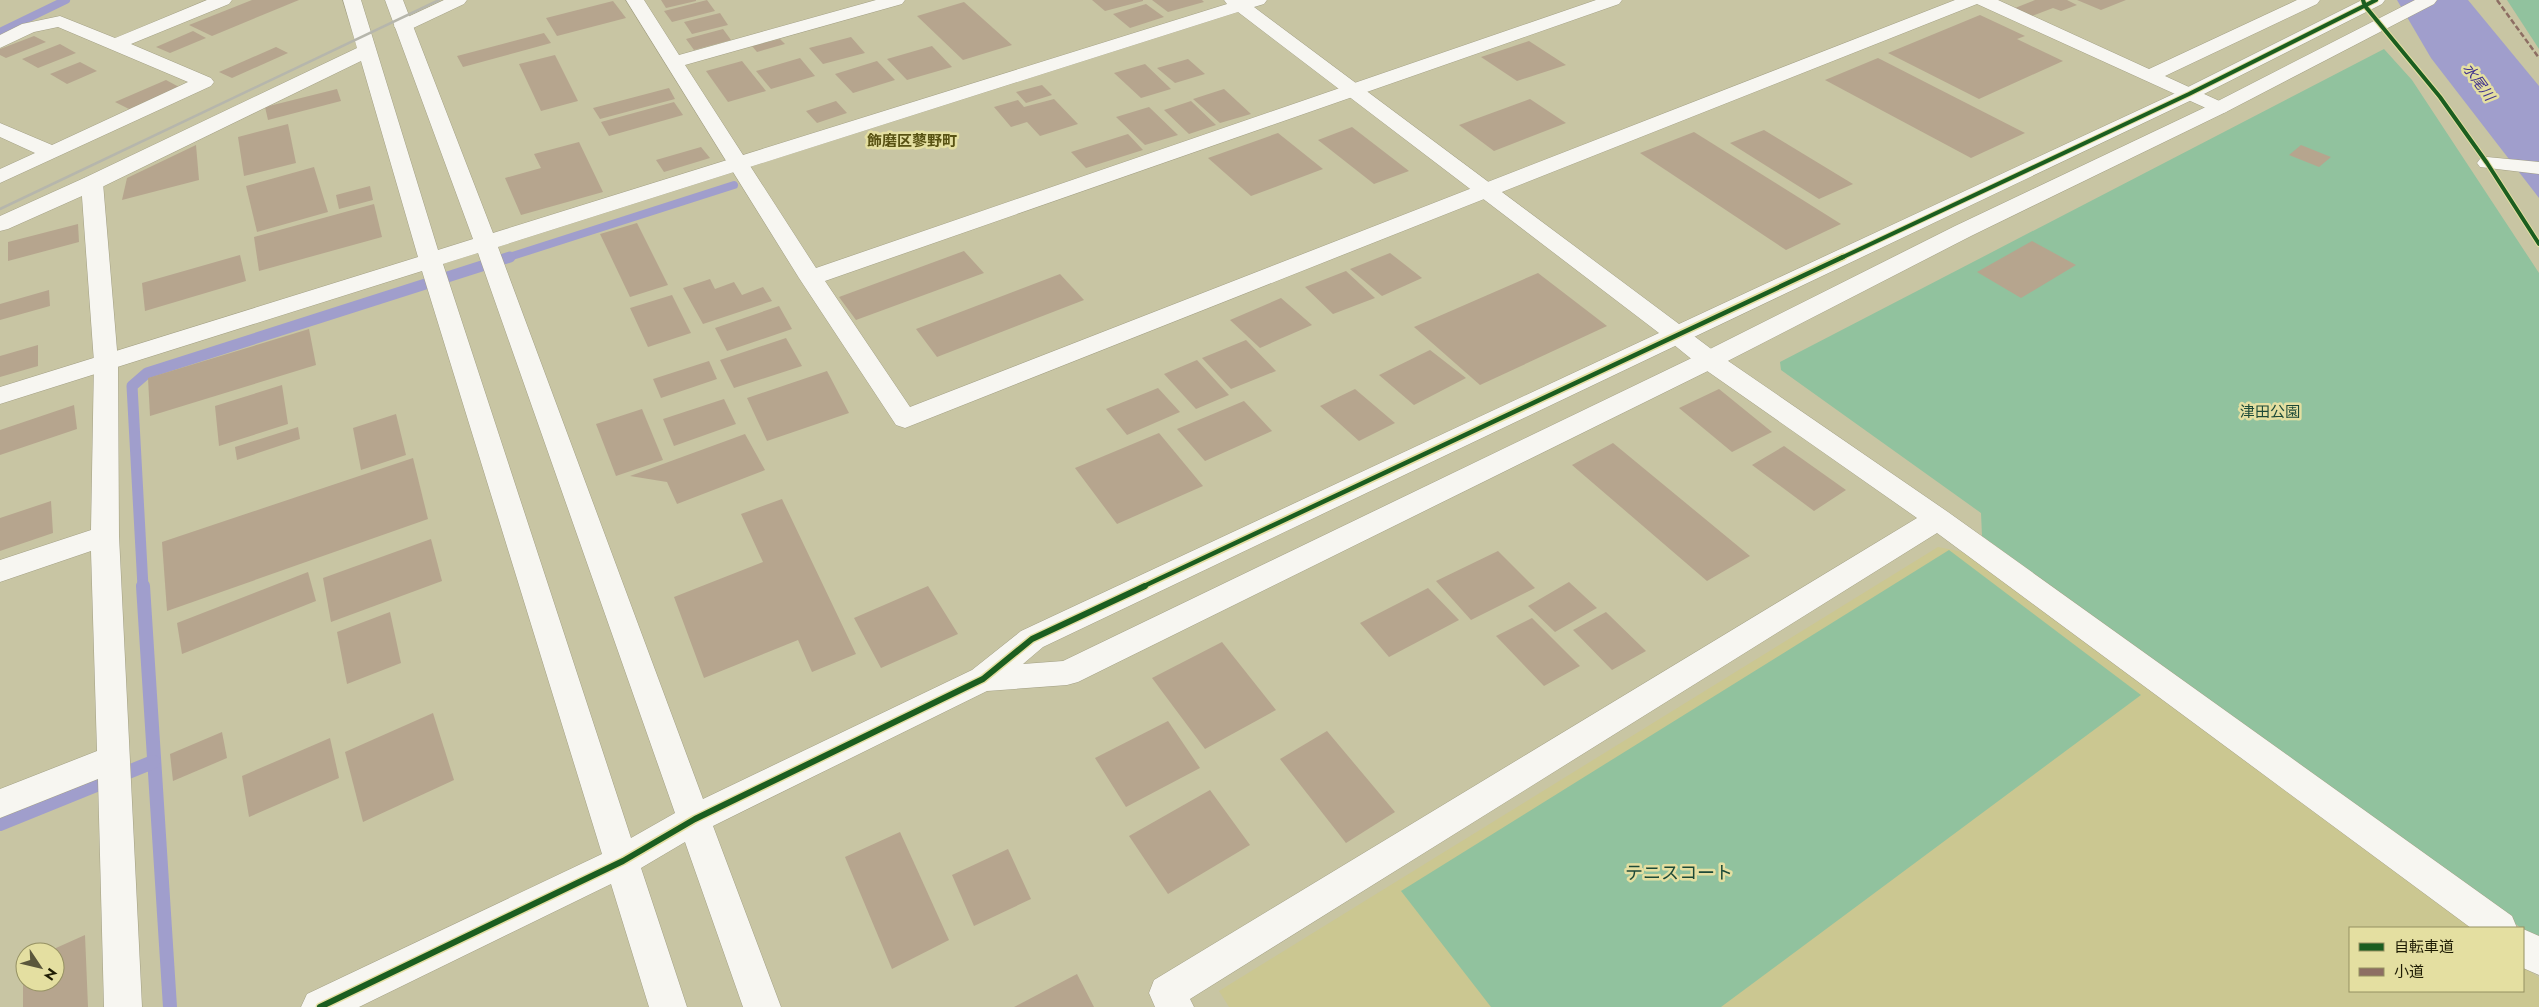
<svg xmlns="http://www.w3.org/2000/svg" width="2539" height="1007" font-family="Jost,'Noto Sans JP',sans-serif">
  <rect width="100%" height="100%" fill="#c8c5a3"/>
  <path fill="#cbc791" d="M 1938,547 L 1963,552 L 2471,928 L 2350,928 L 2350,991 L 2523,991 L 2523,966 L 2539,978 L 2539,1007 L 1229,1007 L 1219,991 Z"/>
  <g fill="#91c29e">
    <path d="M 2507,0 L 2539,0 L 2539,49 Z"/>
    <path d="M 2384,49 L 2412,80 L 2539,273 L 2539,941 L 1982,536 L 1981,513 L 1781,370 L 1780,362 Z"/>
    <path d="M 1949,550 L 2141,695 L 1721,1007 L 1491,1007 L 1401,891 Z"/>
  </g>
  <path fill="#a09ecc" d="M 2397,0 L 2468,0 L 2539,86 L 2539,198 L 2431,58 Z"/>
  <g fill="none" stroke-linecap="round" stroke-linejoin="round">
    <g stroke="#a09ecc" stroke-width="8">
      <path d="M 0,32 L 66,0"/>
      <path d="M 506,258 L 734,185"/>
    </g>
    <path stroke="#a09ecc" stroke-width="11" d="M 143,587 L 132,386 L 147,373 L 510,257"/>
    <g stroke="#a09ecc" stroke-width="14">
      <path d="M 143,586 L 170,1007"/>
      <path d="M 0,824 L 153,762"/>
    </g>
  </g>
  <g fill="#b6a58e">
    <path d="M 252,0 L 299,0 L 212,36 L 189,25 Z"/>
    <path d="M 661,0 L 696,0 L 696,1 L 666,8 Z"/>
    <path d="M 707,0 L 715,11 L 672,22 L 664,11 Z"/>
    <path d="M 1092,0 L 1143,0 L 1143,1 L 1105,11 Z"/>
    <path d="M 1152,0 L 1202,0 L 1204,2 L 1168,12 Z"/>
    <path d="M 2035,0 L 2067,0 L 2077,5 L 2061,11 L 2053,8 L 2032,16 L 2015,8 Z"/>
    <path d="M 2077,0 L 2126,0 L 2101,10 Z"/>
    <path d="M 613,1 L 626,18 L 557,36 L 546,18 Z"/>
    <path d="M 964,2 L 1012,45 L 963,60 L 917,16 Z"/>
    <path d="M 1146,4 L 1164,17 L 1130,28 L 1113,14 Z"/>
    <path d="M 720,13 L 728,25 L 692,34 L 684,22 Z"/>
    <path d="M 1980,15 L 2025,36 L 2017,39 L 2063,61 L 1979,99 L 1888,53 Z"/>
    <path d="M 723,29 L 731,40 L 694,50 L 686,39 Z"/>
    <path d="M 193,31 L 206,38 L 170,53 L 156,47 Z"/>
    <path d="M 544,33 L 551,43 L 463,67 L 457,56 Z"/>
    <path d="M 34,36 L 46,42 L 6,58 L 0,55 L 0,49 Z"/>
    <path d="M 851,37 L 865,53 L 823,64 L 809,48 Z"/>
    <path d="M 780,39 L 785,44 L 757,52 L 752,46 Z"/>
    <path d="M 1529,41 L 1566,65 L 1517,81 L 1481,57 Z"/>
    <path d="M 60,44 L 76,53 L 38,68 L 22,59 Z"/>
    <path d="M 932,46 L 952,67 L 907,80 L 887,59 Z"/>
    <path d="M 276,47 L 288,53 L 232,78 L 219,72 Z"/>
    <path d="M 555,55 L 578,101 L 541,111 L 519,64 Z"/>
    <path d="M 800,58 L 815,76 L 771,89 L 756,71 Z"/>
    <path d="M 1878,58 L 2025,133 L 1971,158 L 1825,80 Z"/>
    <path d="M 1188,59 L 1205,74 L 1175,83 L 1157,68 Z"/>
    <path d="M 742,61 L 766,91 L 728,102 L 706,71 Z"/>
    <path d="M 877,61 L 895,80 L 853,93 L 835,74 Z"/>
    <path d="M 80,62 L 97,71 L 67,84 L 50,74 Z"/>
    <path d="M 1145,64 L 1171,89 L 1141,98 L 1114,73 Z"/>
    <path d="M 166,80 L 181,88 L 131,110 L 115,102 Z"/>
    <path d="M 1042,85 L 1052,95 L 1026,103 L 1016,92 Z"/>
    <path d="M 669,88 L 675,99 L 600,119 L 593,108 Z"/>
    <path d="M 337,89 L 341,101 L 268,120 L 265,107 Z"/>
    <path d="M 1224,89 L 1251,114 L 1220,123 L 1193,99 Z"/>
    <path d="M 1054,99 L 1078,124 L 1040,136 L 1027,122 L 1011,127 L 994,107 L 1018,100 L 1024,107 Z"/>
    <path d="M 1530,99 L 1566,123 L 1494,151 L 1459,125 Z"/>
    <path d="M 836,101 L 847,113 L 817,123 L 806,111 Z"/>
    <path d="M 1191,101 L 1216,125 L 1189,134 L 1164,110 Z"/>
    <path d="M 674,102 L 683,115 L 609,136 L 601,122 Z"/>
    <path d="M 1149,107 L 1178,135 L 1145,145 L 1116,117 Z"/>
    <path d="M 288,124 L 296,163 L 244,176 L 238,137 Z"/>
    <path d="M 1352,127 L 1409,171 L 1374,184 L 1318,140 Z"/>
    <path d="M 1764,130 L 1853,184 L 1819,199 L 1730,143 Z"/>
    <path d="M 1694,132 L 1841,224 L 1786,250 L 1640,153 Z"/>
    <path d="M 1278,133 L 1323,169 L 1251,196 L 1208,158 Z"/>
    <path d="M 1128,134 L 1143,150 L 1086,168 L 1071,152 Z"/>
    <path d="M 579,142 L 603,192 L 521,215 L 505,178 L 541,168 L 534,154 Z"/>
    <path d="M 196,145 L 199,180 L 122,200 L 127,178 Z"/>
    <path d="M 2301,145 L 2331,157 L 2319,167 L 2289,155 Z"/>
    <path d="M 701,147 L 710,158 L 664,172 L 656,160 Z"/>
    <path d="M 314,167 L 328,212 L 257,232 L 246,186 Z"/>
    <path d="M 370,186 L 373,200 L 339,209 L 336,195 Z"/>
    <path d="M 374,204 L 382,237 L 259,271 L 254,237 Z"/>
    <path d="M 637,223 L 668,285 L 630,297 L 600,234 Z"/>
    <path d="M 78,224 L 79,242 L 8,261 L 8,242 Z"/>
    <path d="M 2032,241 L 2076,265 L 2021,298 L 1977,272 Z"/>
    <path d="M 964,251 L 984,273 L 856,320 L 839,297 Z"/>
    <path d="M 1390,253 L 1422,278 L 1382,296 L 1350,269 Z"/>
    <path d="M 240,255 L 246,281 L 145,311 L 142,283 Z"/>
    <path d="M 1346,271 L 1375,298 L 1333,314 L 1305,287 Z"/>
    <path d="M 1538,273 L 1607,326 L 1480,385 L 1414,327 Z"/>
    <path d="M 1060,274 L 1084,300 L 937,357 L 916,329 Z"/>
    <path d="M 710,279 L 715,289 L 734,282 L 742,295 L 763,287 L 772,301 L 703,324 L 683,288 Z"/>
    <path d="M 49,290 L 50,306 L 0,320 L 0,304 Z"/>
    <path d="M 672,295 L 691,333 L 648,347 L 630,308 Z"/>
    <path d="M 1281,298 L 1312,325 L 1260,348 L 1230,320 Z"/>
    <path d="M 779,306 L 792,329 L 727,351 L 715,328 Z"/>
    <path d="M 309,329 L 316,365 L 150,416 L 148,378 Z"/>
    <path d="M 786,338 L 802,366 L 734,388 L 720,360 Z"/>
    <path d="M 1246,340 L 1276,371 L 1231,389 L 1202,358 Z"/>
    <path d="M 38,345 L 38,366 L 0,377 L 0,356 Z"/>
    <path d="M 1430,350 L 1466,378 L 1414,405 L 1379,375 Z"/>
    <path d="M 1197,360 L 1229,395 L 1196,409 L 1164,374 Z"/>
    <path d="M 709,361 L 717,379 L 661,398 L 653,379 Z"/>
    <path d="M 827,371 L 849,413 L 767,441 L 747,398 Z"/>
    <path d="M 282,385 L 288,424 L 219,446 L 215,406 Z"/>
    <path d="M 1158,388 L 1180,412 L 1127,435 L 1106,409 Z"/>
    <path d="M 1355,389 L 1395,423 L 1359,441 L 1320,406 Z"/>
    <path d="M 1719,389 L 1772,432 L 1732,452 L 1679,408 Z"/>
    <path d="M 724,399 L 736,424 L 674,446 L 663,419 Z"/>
    <path d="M 1244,401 L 1272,431 L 1205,461 L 1177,429 Z"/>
    <path d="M 74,405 L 77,429 L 0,455 L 0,430 Z"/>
    <path d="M 642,409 L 663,460 L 616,476 L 596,424 Z"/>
    <path d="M 396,414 L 406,455 L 361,470 L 353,428 Z"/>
    <path d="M 298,427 L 300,439 L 237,460 L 235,447 Z"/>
    <path d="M 1159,433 L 1203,486 L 1117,524 L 1075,468 Z"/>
    <path d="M 745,434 L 765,470 L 677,504 L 667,482 L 630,476 Z"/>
    <path d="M 1613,443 L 1750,556 L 1707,581 L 1572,465 Z"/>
    <path d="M 1784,446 L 1846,490 L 1814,511 L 1752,465 Z"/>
    <path d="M 413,458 L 428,519 L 167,611 L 162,542 Z"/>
    <path d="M 782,499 L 856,654 L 812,672 L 798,640 L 704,678 L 674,597 L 763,562 L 741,514 Z"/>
    <path d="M 51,501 L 53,533 L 0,551 L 0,518 Z"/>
    <path d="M 431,539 L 442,581 L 331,622 L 323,578 Z"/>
    <path d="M 1498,551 L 1535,588 L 1471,620 L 1436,581 Z"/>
    <path d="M 308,572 L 316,601 L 182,654 L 177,623 Z"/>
    <path d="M 1569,582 L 1597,608 L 1555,632 L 1528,606 Z"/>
    <path d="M 928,586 L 958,634 L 881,668 L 854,618 Z"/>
    <path d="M 1428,588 L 1459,620 L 1389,657 L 1360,623 Z"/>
    <path d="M 390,612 L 401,663 L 347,684 L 337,632 Z"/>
    <path d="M 1606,612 L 1646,651 L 1612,670 L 1573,630 Z"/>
    <path d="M 1532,618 L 1580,666 L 1544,686 L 1496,636 Z"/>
    <path d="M 1222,642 L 1276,710 L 1205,749 L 1152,678 Z"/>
    <path d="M 433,713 L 454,780 L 363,822 L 345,752 Z"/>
    <path d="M 1168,721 L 1200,768 L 1126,807 L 1095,758 Z"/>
    <path d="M 1327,731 L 1395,812 L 1346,843 L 1280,759 Z"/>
    <path d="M 222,732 L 227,758 L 173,781 L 170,754 Z"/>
    <path d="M 330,738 L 339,778 L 249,817 L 242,776 Z"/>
    <path d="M 1210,790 L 1250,845 L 1168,894 L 1129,836 Z"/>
    <path d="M 900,832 L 949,940 L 892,969 L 845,857 Z"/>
    <path d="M 1008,849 L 1031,899 L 974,926 L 952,875 Z"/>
    <path d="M 85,935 L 88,1007 L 23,1007 L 23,982 L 55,982 L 55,952 L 47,952 Z"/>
    <path d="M 1077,974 L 1094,1007 L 1014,1007 Z"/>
  </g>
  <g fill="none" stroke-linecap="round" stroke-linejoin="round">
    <defs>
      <g id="street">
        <path d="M 207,0 L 232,0 L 229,4 L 131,44 L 211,78 L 214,82 L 211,86 L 0,183 L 0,169 L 35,153 L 0,137 L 0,123 L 52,145 L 188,82 L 58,27 L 34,32 L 0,48 L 0,35 L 22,24 L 60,16 L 115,38 Z"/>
        <path d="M 444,0 L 467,0 L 464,4 L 409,30 L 397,30 L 394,26 L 397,22 Z"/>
        <path d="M 626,0 L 644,0 L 679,55 L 876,0 L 905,0 L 902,4 L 685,65 L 816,268 L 1596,0 L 1622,0 L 1619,4 L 825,281 L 910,407 L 1955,0 L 1998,0 L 2149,69 L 2297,0 L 2320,0 L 2317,4 L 2165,76 L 2226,104 L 2229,108 L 2226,112 L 2219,114 L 1977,4 L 905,428 L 896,425 L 799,278 Z"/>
        <path d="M 2487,157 L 2539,162 L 2539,174 L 2480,167 L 2477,163 L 2480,159 Z"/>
        <path d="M 92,177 L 100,178 L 103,183 L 118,362 L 119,536 L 142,1007 L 104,1007 L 98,779 L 0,818 L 0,789 L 97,751 L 91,551 L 0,582 L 0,560 L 91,530 L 94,362 L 81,183 L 84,178 Z"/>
        <path d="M 1677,327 L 1686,330 L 1718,354 L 1948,512 L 2512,916 L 2517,928 L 2471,928 L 1937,533 L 1190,999 L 1194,1007 L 1155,1007 L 1149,993 L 1154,980 L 1917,518 L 1700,366 L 1668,340 L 1665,335 L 1668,330 Z"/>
        <path d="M 2523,929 L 2539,936 L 2539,975 L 2523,968 Z"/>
      </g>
      <path id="secondary" d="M 343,0 L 361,0 L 438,250 L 473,239 L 385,0 L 403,0 L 493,233 L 1227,4 L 1224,0 L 1267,0 L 1264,4 L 1254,7 L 1679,324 L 2182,90 L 2362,0 L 2385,0 L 2382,4 L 2196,98 L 1043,647 L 1023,664 L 1063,661 L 1700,354 L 1955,226 L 2212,104 L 2415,0 L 2437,0 L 2434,4 L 2226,112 L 1971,236 L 1718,366 L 1078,682 L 1067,685 L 987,691 L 713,826 L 781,1007 L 743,1007 L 685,842 L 641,868 L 687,1007 L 649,1007 L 611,884 L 359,1007 L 301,1007 L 307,994 L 602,854 L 422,271 L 0,404 L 0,387 L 418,257 L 361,61 L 100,188 L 8,229 L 0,231 L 0,216 L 84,178 L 357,48 ZM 1238,12 L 1659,333 L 1021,631 L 972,670 L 703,799 L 498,247 ZM 478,253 L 675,813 L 631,838 L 443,264 Z"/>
    </defs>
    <use href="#street" stroke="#a29f84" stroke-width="1"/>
    <use href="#secondary" stroke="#a29f84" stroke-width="1"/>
    <use href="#street" fill="#f7f6f1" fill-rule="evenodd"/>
    <use href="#secondary" fill="#f7f6f1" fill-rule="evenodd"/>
    <path stroke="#b6b6ac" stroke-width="2.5" d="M 0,209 L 439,0"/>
    <path stroke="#8d6e63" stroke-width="2.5" stroke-dasharray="5.5 2.5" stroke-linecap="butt" d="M 2497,0 L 2539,58"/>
    <defs>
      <g id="cycleway-far2">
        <path d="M 2363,0 L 2365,6 L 2440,97 L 2487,163 L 2539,244"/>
        <path d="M 1841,258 L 2189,94 L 2376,0"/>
      </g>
      <path id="cycleway-far1" d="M 1142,587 L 1843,257"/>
      <path id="cycleway" d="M 320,1007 L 623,861 L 695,819 L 983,679 L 1032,639 L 1145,586"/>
    </defs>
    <use href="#cycleway-far2" stroke="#e4dfa1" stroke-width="6"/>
    <use href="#cycleway-far1" stroke="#e4dfa1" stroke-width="8"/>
    <use href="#cycleway" stroke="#e4dfa1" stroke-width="9"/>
    <use href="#cycleway-far2" stroke="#1b5e20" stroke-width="4"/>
    <use href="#cycleway-far1" stroke="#1b5e20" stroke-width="4.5"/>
    <use href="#cycleway" stroke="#1b5e20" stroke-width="6"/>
  </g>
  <g text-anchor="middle" stroke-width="5" stroke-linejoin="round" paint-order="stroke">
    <g font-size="14" font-style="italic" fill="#3f308f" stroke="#e4dfa1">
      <text transform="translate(2479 82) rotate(54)" y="5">水尾川</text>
    </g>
    <g font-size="15" font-weight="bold" fill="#585213" stroke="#e4dfa1">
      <text x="912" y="146">飾磨区蓼野町</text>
    </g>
    <g font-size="15" fill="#1d4a38" stroke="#e4dfa1">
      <text x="2270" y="417">津田公園</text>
    </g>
    <g font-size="18" fill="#1d4a38" stroke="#e4dfa1">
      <text x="1679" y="879">テニスコート</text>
    </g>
  </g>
  <rect x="2349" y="927" width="175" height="65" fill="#e4dfa1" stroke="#959162"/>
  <rect x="2359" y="943" width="25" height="8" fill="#1b5e20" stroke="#959162"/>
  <text x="2394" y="952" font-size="15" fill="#1e1c04">自転車道</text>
  <rect x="2359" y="968" width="25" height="8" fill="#8d6e63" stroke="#959162"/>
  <text x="2394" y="977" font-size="15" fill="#1e1c04">小道</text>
  <g transform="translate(40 967) rotate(125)"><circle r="24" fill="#e4dfa1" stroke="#959162"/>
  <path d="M0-4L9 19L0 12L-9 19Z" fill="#5a573c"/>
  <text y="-8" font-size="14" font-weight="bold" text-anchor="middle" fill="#1e1c04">N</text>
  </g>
</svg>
